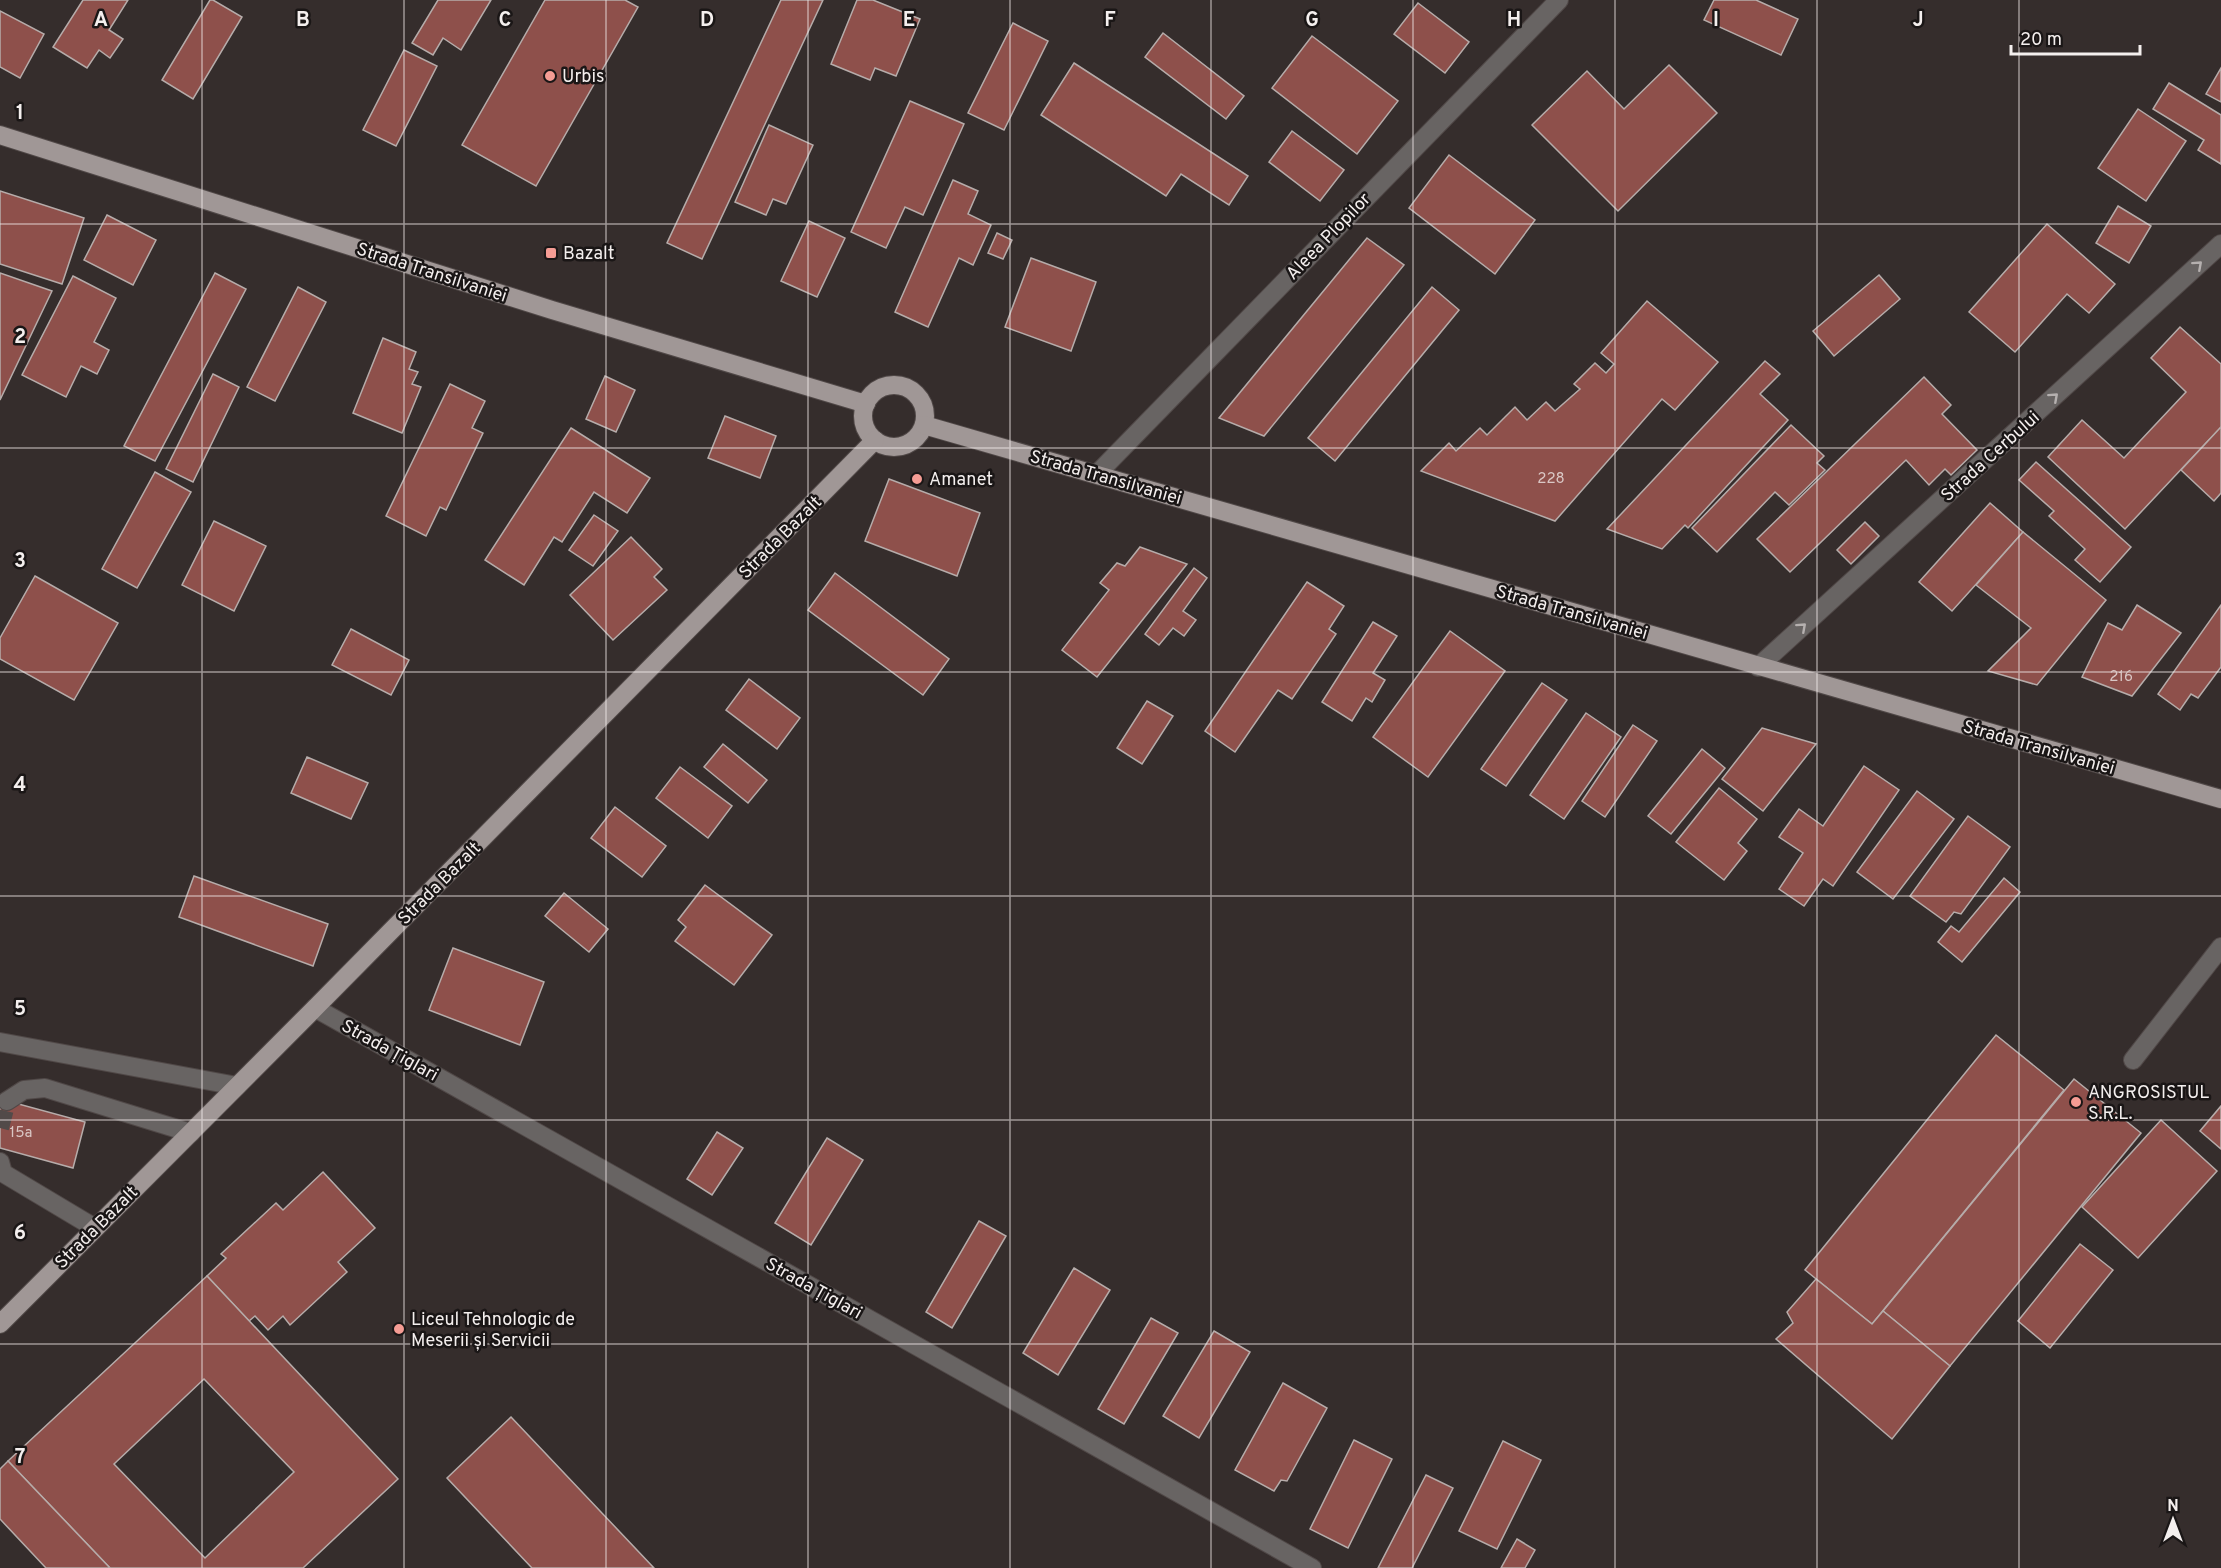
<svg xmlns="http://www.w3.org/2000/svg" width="2221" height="1568" font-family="Overpass,sans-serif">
  <rect width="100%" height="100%" fill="#352d2c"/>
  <g fill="#8e504b" stroke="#b6acaa" stroke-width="1.5" fill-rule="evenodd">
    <path d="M 83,0 L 128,0 L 109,30 L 123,39 L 110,58 L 99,50 L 87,68 L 53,47 Z"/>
    <path d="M 210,0 L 213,0 L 242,17 L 193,99 L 162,80 Z"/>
    <path d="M 438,0 L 491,0 L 461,50 L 443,38 L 433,55 L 412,43 Z"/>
    <path d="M 545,0 L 625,0 L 638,7 L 536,186 L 462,145 Z"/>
    <path d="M 781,0 L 823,0 L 702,259 L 667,243 Z"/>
    <path d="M 857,0 L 873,0 L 920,19 L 896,76 L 875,68 L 870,80 L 831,64 Z"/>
    <path d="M 1714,0 L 1756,0 L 1798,19 L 1781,55 L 1704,20 Z"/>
    <path d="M 1418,3 L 1469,42 L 1445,73 L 1394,34 Z"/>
    <path d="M 0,11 L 44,34 L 20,78 L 0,67 Z"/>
    <path d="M 1013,23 L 1048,41 L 1004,130 L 968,113 Z"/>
    <path d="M 1163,33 L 1244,96 L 1226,119 L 1145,57 Z"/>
    <path d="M 1312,36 L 1398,101 L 1357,154 L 1272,88 Z"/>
    <path d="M 404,50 L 437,66 L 396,146 L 363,130 Z"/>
    <path d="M 1074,63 L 1248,176 L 1229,205 L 1181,174 L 1166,196 L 1041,115 Z"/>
    <path d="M 1669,65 L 1717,113 L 1618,211 L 1532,125 L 1587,71 L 1624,109 Z"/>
    <path d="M 2221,68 L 2221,102 L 2206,94 Z"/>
    <path d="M 2169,83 L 2221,115 L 2221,164 L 2198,150 L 2204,140 L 2153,109 Z"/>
    <path d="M 910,101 L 964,124 L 923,215 L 905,207 L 886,248 L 851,232 Z"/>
    <path d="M 2138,109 L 2186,141 L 2146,201 L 2098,168 Z"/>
    <path d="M 769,125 L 813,145 L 786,204 L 773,199 L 766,215 L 735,202 Z"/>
    <path d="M 1292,131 L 1344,170 L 1320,201 L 1269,162 Z"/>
    <path d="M 1449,155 L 1535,220 L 1495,274 L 1409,208 Z"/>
    <path d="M 953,180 L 978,191 L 968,214 L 991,225 L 973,265 L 959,258 L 928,327 L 895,312 Z"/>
    <path d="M 0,191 L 84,218 L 62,284 L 0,264 Z"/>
    <path d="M 2118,206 L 2151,226 L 2129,263 L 2096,243 Z"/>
    <path d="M 107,215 L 156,240 L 133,285 L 84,260 Z"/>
    <path d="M 809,221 L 845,238 L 817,297 L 781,281 Z"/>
    <path d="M 2047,224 L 2115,284 L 2089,313 L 2067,294 L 2015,352 L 1969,312 Z"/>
    <path d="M 997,233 L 1012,240 L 1003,259 L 988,253 Z"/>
    <path d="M 1367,238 L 1404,265 L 1264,436 L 1219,418 Z"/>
    <path d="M 1031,258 L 1096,282 L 1071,351 L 1005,327 Z"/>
    <path d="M 0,273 L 52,291 L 0,400 Z"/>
    <path d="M 215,273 L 246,289 L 155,461 L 124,446 Z"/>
    <path d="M 1879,275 L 1900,299 L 1834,356 L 1813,331 Z"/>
    <path d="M 73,276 L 116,298 L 94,342 L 109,350 L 97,374 L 81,366 L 66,397 L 22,375 Z"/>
    <path d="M 298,287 L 326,302 L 275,401 L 247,387 Z"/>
    <path d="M 1432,287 L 1459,310 L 1335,461 L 1308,438 Z"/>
    <path d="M 1647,301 L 1718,362 L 1675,410 L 1662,399 L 1555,521 L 1421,471 L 1449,443 L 1456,451 L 1480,428 L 1487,435 L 1515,407 L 1527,420 L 1546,402 L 1555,411 L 1580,389 L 1574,384 L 1595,363 L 1606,373 L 1614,364 L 1601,353 Z"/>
    <path d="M 2180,327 L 2221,364 L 2221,427 L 2125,529 L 2048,457 L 2082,420 L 2124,458 L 2186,392 L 2151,358 Z"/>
    <path d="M 383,338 L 416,352 L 409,369 L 418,372 L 412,384 L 421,387 L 402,433 L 353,413 Z"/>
    <path d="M 1765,361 L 1780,374 L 1760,394 L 1788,420 L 1688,528 L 1685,525 L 1662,549 L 1607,529 Z"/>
    <path d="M 213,374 L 239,387 L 193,482 L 166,469 Z"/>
    <path d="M 605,376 L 635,390 L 616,432 L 586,419 Z"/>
    <path d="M 1924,377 L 1951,405 L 1942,414 L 1977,450 L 1951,475 L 1945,469 L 1929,485 L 1906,460 L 1790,572 L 1757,539 Z"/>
    <path d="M 450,384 L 485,401 L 472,428 L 483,433 L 446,510 L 440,507 L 426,536 L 386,516 Z"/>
    <path d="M 725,416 L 776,436 L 760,478 L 708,458 Z"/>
    <path d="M 1791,425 L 1824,456 L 1817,463 L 1825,470 L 1789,505 L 1775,492 L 1717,552 L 1692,528 Z"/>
    <path d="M 2221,427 L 2221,493 L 2214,501 L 2181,470 Z"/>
    <path d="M 571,428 L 650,478 L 627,513 L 594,492 L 562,542 L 554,537 L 524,585 L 485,560 Z"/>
    <path d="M 2036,462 L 2131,547 L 2100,582 L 2075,560 L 2085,549 L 2049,516 L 2054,511 L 2019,480 Z"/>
    <path d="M 155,472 L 191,492 L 137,588 L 102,569 Z"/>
    <path d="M 889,479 L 980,513 L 957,576 L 865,541 Z"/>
    <path d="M 1990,503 L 2023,532 L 1952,611 L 1919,582 Z"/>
    <path d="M 594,515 L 618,531 L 593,566 L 569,550 Z"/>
    <path d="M 214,521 L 266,546 L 234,611 L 182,585 Z"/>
    <path d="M 1865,522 L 1879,536 L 1851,564 L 1837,550 Z"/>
    <path d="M 2023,532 L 2106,600 L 2037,685 L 1988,671 L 2031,628 L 1976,585 Z"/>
    <path d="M 631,537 L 662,569 L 654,577 L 667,590 L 613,640 L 570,595 Z"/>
    <path d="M 1140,547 L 1187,564 L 1097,677 L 1062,650 L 1109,590 L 1100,583 L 1117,563 L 1125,566 Z"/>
    <path d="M 1194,568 L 1207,578 L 1183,611 L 1196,620 L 1184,636 L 1173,628 L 1159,645 L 1145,634 Z"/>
    <path d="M 835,573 L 949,659 L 923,695 L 808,610 Z"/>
    <path d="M 35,576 L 118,623 L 74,700 L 0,659 L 0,638 Z"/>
    <path d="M 1307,582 L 1344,606 L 1329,629 L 1336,634 L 1292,699 L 1278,690 L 1235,752 L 1205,731 Z"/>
    <path d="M 2137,605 L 2181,633 L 2132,696 L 2082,677 L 2108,623 L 2122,630 Z"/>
    <path d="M 2221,605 L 2221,667 L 2198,698 L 2191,694 L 2180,710 L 2158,694 Z"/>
    <path d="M 1373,622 L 1397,636 L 1373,673 L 1385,680 L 1372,702 L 1366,698 L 1352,721 L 1322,702 Z"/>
    <path d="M 351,629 L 409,660 L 391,695 L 332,665 Z"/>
    <path d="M 1450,631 L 1505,671 L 1428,777 L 1373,737 Z"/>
    <path d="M 749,679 L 800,718 L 777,749 L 726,710 Z"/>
    <path d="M 1542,683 L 1567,700 L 1506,786 L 1481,769 Z"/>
    <path d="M 1147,701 L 1173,716 L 1142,764 L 1117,748 Z"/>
    <path d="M 1586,713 L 1621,737 L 1564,819 L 1530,795 Z"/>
    <path d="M 1633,725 L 1657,741 L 1605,817 L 1582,801 Z"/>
    <path d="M 1762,728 L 1816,744 L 1763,811 L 1722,779 Z"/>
    <path d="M 723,744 L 767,780 L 748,803 L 704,767 Z"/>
    <path d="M 1702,749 L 1725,768 L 1671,834 L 1648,816 Z"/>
    <path d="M 307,757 L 368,783 L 351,819 L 291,793 Z"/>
    <path d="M 1864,766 L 1899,790 L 1833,886 L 1823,879 L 1804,906 L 1779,889 L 1803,853 L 1779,837 L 1799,809 L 1823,826 Z"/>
    <path d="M 680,767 L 732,806 L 708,838 L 656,798 Z"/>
    <path d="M 1719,788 L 1757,819 L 1738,843 L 1747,851 L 1724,880 L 1676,842 Z"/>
    <path d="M 1917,791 L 1954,819 L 1893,899 L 1857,872 Z"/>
    <path d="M 615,807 L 666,846 L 642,877 L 591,838 Z"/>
    <path d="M 1968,816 L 2010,847 L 1961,914 L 1954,912 L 1946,922 L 1910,896 Z"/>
    <path d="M 194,876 L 328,924 L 313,966 L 179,917 Z"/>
    <path d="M 2004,878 L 2020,892 L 1962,962 L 1938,942 L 1951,926 L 1959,932 Z"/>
    <path d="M 705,885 L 772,935 L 734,985 L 675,941 L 686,927 L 678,920 Z"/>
    <path d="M 564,893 L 608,929 L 589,952 L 545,916 Z"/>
    <path d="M 453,948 L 544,982 L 520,1045 L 429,1010 Z"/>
    <path d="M 1996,1035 L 2064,1090 L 1872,1324 L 1805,1270 Z"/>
    <path d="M 2074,1079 L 2141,1133 L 1950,1366 L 1883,1311 Z"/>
    <path d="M 0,1099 L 85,1122 L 73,1168 L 0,1148 Z"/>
    <path d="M 2221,1106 L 2221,1149 L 2200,1131 Z"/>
    <path d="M 2161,1120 L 2217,1171 L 2138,1258 L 2082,1207 Z"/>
    <path d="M 717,1132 L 743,1148 L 712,1195 L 687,1179 Z"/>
    <path d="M 827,1138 L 863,1160 L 811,1245 L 775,1223 Z"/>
    <path d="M 323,1172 L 375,1228 L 338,1262 L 347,1272 L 290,1325 L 283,1316 L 268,1330 L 255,1316 L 249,1321 L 207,1276 L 226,1258 L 221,1254 L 276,1203 L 283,1210 Z"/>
    <path d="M 979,1221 L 1006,1236 L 952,1328 L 926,1312 Z"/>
    <path d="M 2080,1244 L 2113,1270 L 2050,1348 L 2018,1321 Z"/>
    <path d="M 1074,1268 L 1110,1290 L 1058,1375 L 1023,1353 Z"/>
    <path d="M 207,1276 L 398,1479 L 303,1568 L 110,1568 L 8,1461 ZM 204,1379 L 294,1472 L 205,1558 L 114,1464 Z"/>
    <path d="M 1816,1279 L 1872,1324 L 1883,1311 L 1950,1366 L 1892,1439 L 1776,1339 L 1793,1323 L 1787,1312 Z"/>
    <path d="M 1151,1318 L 1178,1333 L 1124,1424 L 1098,1409 Z"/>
    <path d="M 1214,1331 L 1250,1352 L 1199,1438 L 1163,1416 Z"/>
    <path d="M 1283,1383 L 1327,1408 L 1287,1481 L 1281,1480 L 1274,1491 L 1235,1470 Z"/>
    <path d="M 511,1417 L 654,1568 L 532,1568 L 447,1478 Z"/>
    <path d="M 1354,1440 L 1392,1459 L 1348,1548 L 1310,1529 Z"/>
    <path d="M 1503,1441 L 1541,1460 L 1497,1549 L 1459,1531 Z"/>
    <path d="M 8,1461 L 110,1568 L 46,1568 L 0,1519 L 0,1469 Z"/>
    <path d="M 1426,1475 L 1453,1488 L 1412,1568 L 1378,1568 Z"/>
    <path d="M 1517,1539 L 1535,1550 L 1525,1568 L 1501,1568 Z"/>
  </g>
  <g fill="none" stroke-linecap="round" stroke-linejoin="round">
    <path stroke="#524a49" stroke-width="18" stroke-dasharray="18 9" stroke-linecap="butt" d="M 0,1128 L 7,1101"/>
    <defs>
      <g id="minor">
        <path d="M 1097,474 L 1559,0"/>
        <path d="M 1758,667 L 2221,244"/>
        <path d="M 315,1008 L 1312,1568"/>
        <path d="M 0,1042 L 237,1086"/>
        <path d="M 2133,1060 L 2221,947"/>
        <path d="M 7,1101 L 24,1090 L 45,1088 L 191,1133"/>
        <path d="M 0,1162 L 3,1173 L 95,1228"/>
      </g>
      <g id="major">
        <path d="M 0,135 L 552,310 L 866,404"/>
        <circle cx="894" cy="416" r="31"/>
        <path d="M 924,425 L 2221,799"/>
        <path d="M 0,1324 L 315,1008 L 875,440"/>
      </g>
    </defs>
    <use href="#minor" stroke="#504847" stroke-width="20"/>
    <use href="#major" stroke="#504847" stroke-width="20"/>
    <use href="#minor" stroke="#686463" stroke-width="18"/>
    <use href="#major" stroke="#a09796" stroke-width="18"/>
  </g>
  <defs><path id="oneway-chevron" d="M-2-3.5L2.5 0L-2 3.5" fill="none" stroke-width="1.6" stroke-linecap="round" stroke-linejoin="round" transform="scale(1.5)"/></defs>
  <g stroke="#b5b0af">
    <use href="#oneway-chevron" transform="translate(2198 265) rotate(-42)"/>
    <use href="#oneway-chevron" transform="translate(2054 397) rotate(-42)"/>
    <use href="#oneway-chevron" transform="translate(1802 627) rotate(-42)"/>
  </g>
  <path fill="none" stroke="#f4efee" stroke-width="1.5" stroke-opacity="0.55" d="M 202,0 L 202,1568M 404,0 L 404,1568M 606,0 L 606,1568M 808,0 L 808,1568M 1010,0 L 1010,1568M 1211,0 L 1211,1568M 1413,0 L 1413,1568M 1615,0 L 1615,1568M 1817,0 L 1817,1568M 2019,0 L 2019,1568M 0,224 L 2221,224M 0,448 L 2221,448M 0,672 L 2221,672M 0,896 L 2221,896M 0,1120 L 2221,1120M 0,1344 L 2221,1344"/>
  <g fill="#f59c94" stroke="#1a1616" stroke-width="2">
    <circle cx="550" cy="76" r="6"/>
    <rect x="545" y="247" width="12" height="12" rx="3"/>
    <circle cx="917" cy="479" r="6"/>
    <circle cx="2076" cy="1102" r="6"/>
    <circle cx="399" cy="1329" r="6"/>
  </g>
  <g text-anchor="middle" stroke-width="5" stroke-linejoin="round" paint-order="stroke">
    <g font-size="15" fill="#dac7c5">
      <text x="1551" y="483">228</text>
      <text x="2121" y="681">216</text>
      <text x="21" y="1137">15a</text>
    </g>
    <g font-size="18" fill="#f4efee" stroke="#1a1616" text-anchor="start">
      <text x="562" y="82">Urbis</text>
      <text x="563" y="259">Bazalt</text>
      <text x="929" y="485">Amanet</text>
      <text x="2088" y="1098">ANGROSISTUL<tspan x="2088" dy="21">S.R.L.</tspan></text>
      <text x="411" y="1325">Liceul Tehnologic de<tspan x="411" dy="21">Meserii și Servicii</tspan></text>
    </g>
    <g font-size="18" fill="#f4efee" stroke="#1a1616">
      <text transform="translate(1328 236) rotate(-46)" y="6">Aleea Plopilor</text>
      <text transform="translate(432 272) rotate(18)" y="6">Strada Transilvaniei</text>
      <text transform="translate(1990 456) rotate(-42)" y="6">Strada Cerbului</text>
      <text transform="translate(1106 477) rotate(16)" y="6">Strada Transilvaniei</text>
      <text transform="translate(780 537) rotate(-45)" y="6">Strada Bazalt</text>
      <text transform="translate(1572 612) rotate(16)" y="6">Strada Transilvaniei</text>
      <text transform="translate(2039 747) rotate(16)" y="6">Strada Transilvaniei</text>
      <text transform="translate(439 883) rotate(-45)" y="6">Strada Bazalt</text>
      <text transform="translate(390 1050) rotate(29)" y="6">Strada Țiglari</text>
      <text transform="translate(96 1227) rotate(-45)" y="6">Strada Bazalt</text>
      <text transform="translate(814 1288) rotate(29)" y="6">Strada Țiglari</text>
    </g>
  </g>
  <g font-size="20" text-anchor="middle" font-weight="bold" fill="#f4efee" stroke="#1a1616" stroke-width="5" stroke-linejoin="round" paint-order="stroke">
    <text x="101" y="26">A</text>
    <text x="303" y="26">B</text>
    <text x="505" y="26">C</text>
    <text x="707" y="26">D</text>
    <text x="909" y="26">E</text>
    <text x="1110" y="26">F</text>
    <text x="1312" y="26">G</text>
    <text x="1514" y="26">H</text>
    <text x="1716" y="26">I</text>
    <text x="1918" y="26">J</text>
    <text x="20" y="119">1</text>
    <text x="20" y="343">2</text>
    <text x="20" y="567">3</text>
    <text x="20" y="791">4</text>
    <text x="20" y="1015">5</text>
    <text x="20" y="1239">6</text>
    <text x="20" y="1463">7</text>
  </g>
  <g transform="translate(2173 1520)" stroke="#1a1616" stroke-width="4.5" paint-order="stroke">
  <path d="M0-4.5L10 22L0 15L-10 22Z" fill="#f4efee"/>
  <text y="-9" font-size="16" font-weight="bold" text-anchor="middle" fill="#f4efee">N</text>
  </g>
  <path d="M2011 45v9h129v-9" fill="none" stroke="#f4efee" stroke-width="3"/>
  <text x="2020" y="45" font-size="18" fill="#f4efee" stroke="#1a1616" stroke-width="4.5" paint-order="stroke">20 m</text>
</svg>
